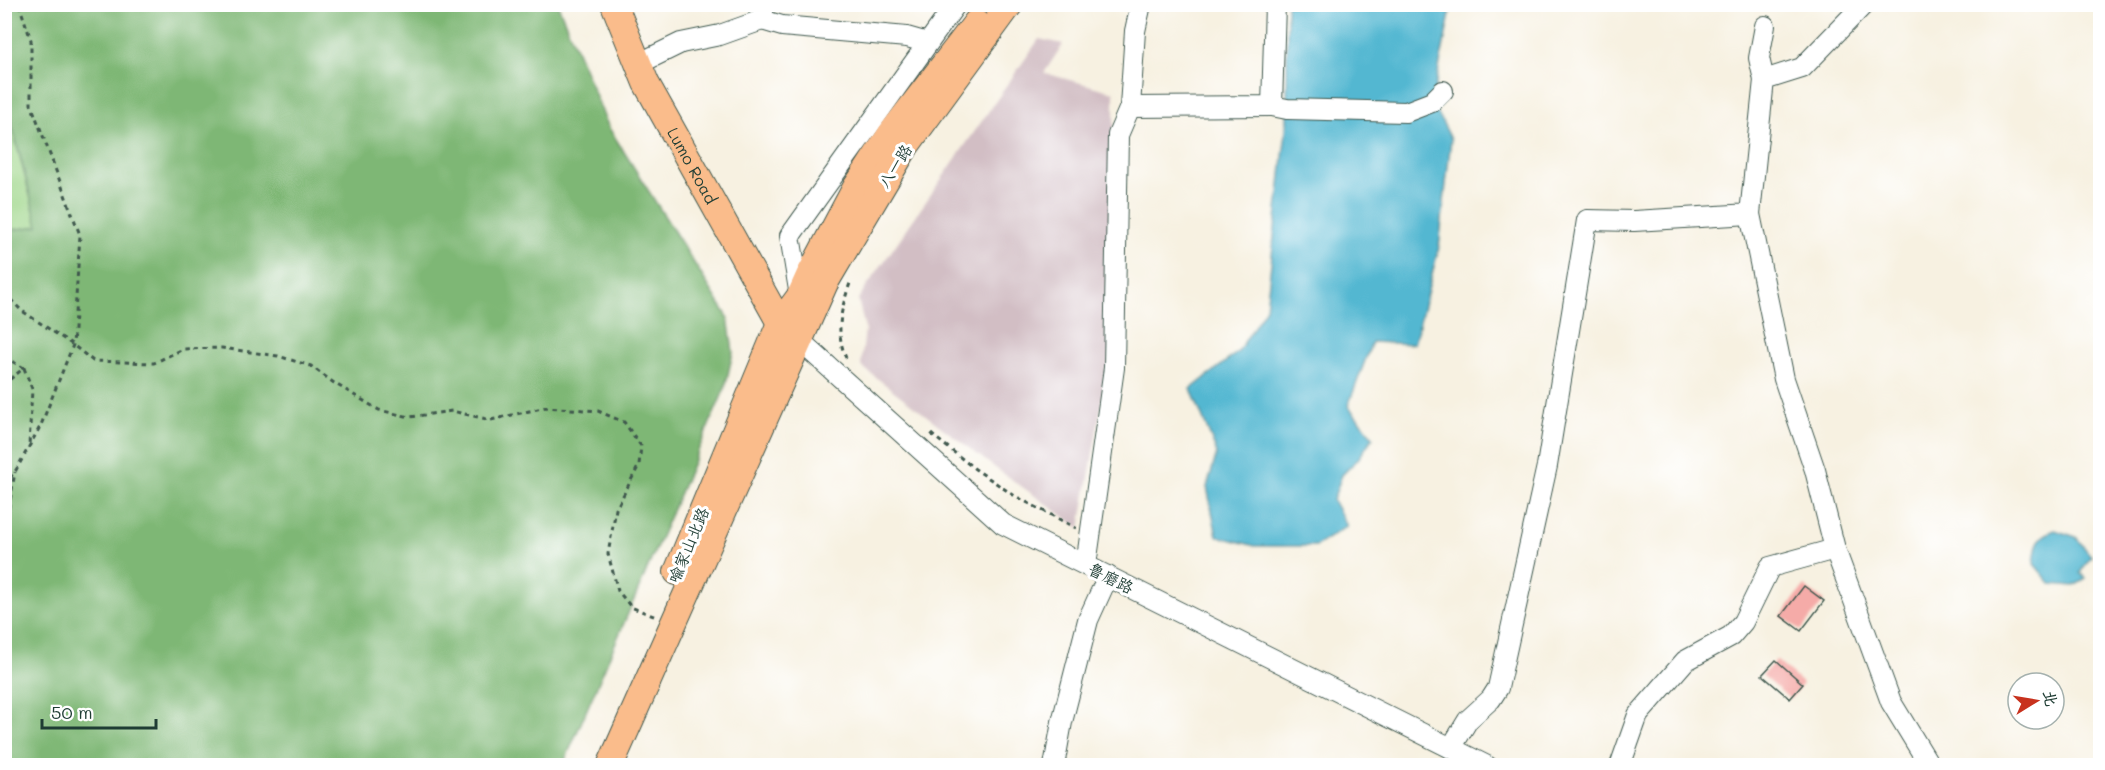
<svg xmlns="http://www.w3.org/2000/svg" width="2105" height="770" font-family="Mali,'LXGW WenKai TC',sans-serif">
  <rect width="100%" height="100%" fill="#fff"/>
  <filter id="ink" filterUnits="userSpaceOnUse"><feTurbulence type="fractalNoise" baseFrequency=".0167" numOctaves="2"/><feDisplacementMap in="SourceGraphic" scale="12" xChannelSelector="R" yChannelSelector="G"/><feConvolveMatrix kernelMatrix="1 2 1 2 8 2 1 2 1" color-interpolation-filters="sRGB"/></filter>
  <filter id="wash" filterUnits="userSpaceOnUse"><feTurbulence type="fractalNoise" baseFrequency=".008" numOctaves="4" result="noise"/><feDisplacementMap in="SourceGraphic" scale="24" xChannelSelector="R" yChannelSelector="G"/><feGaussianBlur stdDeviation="1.35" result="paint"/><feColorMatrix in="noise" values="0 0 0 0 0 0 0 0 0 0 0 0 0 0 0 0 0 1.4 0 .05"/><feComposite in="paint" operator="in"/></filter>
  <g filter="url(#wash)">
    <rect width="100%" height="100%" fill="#f7f1e1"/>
    <path fill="#d2bec4" d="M 1039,39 L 1063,44 L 1044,73 L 1114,92 L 1115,327 L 1080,528 L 994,467 L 861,366 L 865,329 L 858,299 Z"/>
    <path fill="#9ed689" stroke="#5e8a5e" stroke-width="1.5" d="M 4,97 L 38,226 L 5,231 L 4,231 Z"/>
    <path fill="#7eb775" stroke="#4e7a54" stroke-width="1.5" d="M 5,4 L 558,5 L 609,128 L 728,317 L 733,352 L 725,388 L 563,765 L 5,765 L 5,231 L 38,226 L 5,97 Z"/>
    <g fill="#53b7d1" stroke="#397a82" stroke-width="1.5">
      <path d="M 1287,5 L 1452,5 L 1432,102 L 1451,139 L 1439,247 L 1414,344 L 1372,342 L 1348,406 L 1373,437 L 1358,459 L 1342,475 L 1333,500 L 1347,526 L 1316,546 L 1255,546 L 1217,536 L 1207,487 L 1217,453 L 1191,389 L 1238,352 L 1266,308 L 1287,122 Z"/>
      <path d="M 2055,530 L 2076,537 L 2091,556 L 2080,573 L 2086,579 L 2074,586 L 2051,584 L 2034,564 C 2036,545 2036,537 2055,530 Z"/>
    </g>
    <g id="blocks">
      <g fill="#f5aba8">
        <path d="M 1804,586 L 1824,601 L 1801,631 L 1781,616 Z"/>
        <path d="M 1776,660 L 1803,684 L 1790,699 L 1762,675 Z"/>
      </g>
    </g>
  </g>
  <g filter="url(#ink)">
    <use href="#blocks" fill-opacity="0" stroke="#3f584e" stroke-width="1.5"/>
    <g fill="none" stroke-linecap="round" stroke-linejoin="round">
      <defs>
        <g id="minor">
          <path d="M 762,20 L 782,26 L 907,37 L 928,43"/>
          <path d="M 638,64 L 681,43 L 720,35 L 762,20 L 764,4"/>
          <path d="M 1764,80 L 1759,58 L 1765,26"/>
          <path d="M 1272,106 L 1287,109 L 1406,112 L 1432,102 L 1443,91"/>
          <path d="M 1130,107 L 1272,106 L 1275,4"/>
          <path d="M 800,296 L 790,236 L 956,4"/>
          <path d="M 799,340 L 1003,524 L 1487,766"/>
          <path d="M 1835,549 L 1891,702 L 1930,766"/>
          <path d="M 1086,565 L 1114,368 L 1118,135 L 1130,107 L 1135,31 L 1141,4"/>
          <path d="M 1451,748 L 1468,720 L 1491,699 L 1498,688 L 1547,466 L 1587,220 L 1634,221 L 1750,214 L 1764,80 L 1802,68 L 1864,4"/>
          <path d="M 1054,766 L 1062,722 L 1088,620 L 1108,576"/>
          <path d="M 1620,766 L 1638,715 L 1685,661 L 1731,636 L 1743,622 L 1770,567 L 1835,549 L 1815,470 L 1784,379 L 1750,214"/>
        </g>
        <g id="major">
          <path id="s1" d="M 614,4 L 646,83 L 780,323 L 791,333"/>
          <path d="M 677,572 L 780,323 L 800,296 L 809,276 L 856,187 L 890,135 L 976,23"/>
          <path d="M 610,766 L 825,283 L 906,146 L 1010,4"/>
        </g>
      </defs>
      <use href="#minor" stroke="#3f584e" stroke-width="22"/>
      <use href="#major" stroke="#3f584e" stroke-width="28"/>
      <g stroke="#3f584e" stroke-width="3" stroke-dasharray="4.5 4.5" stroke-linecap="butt">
        <path d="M 4,293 L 22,311 L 73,345 L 93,361 L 154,363 L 183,349 L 222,348 L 278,356 L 311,366 L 334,383 L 379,410 L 410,417 L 452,411 L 491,420 L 546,407 L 598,411 L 624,422 L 641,446 L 639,465 L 616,509 L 608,554 L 618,591 L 631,607 L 656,617"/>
        <path d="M 846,358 C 834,330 842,307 851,280"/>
        <path d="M 4,359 L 8,359 L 24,368 L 4,384"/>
        <path d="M 24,368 L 32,389 L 29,446"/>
        <path d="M 931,434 L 975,469 L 1015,496 L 1076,528"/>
        <path d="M 4,485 L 16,470 L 41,425 L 73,345 L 80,235 L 31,104 L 31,40 L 19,4"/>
        <path d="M 4,535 L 15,472"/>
      </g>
      <use href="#minor" stroke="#fff" stroke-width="20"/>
      <use href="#major" stroke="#fabc8b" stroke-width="26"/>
    </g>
  </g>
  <g text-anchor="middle" stroke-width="6" stroke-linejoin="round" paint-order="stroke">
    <g font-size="16" fill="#1f3d34" stroke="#fff">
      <text dy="6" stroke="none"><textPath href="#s1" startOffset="180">Lumo Road</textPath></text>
      <text transform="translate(895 166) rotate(-58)" y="6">八一路</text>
      <text transform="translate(688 545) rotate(-67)" y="6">喻家山北路</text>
      <text transform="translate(1111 578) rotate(26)" y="6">鲁磨路</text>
    </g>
  </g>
  <rect width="2105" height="770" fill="none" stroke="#fff" stroke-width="24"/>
  <g transform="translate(2036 701) rotate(79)"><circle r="28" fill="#ffffff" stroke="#a5b1ae" stroke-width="1.5"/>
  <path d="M0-4.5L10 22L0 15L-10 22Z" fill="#c8321e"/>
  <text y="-9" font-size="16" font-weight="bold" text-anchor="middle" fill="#1f3d34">北</text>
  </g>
  <path d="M42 719v9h114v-9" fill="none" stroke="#1f3d34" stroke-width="3"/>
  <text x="51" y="719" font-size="18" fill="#1f3d34" stroke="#ffffff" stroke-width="4.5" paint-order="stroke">50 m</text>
</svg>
